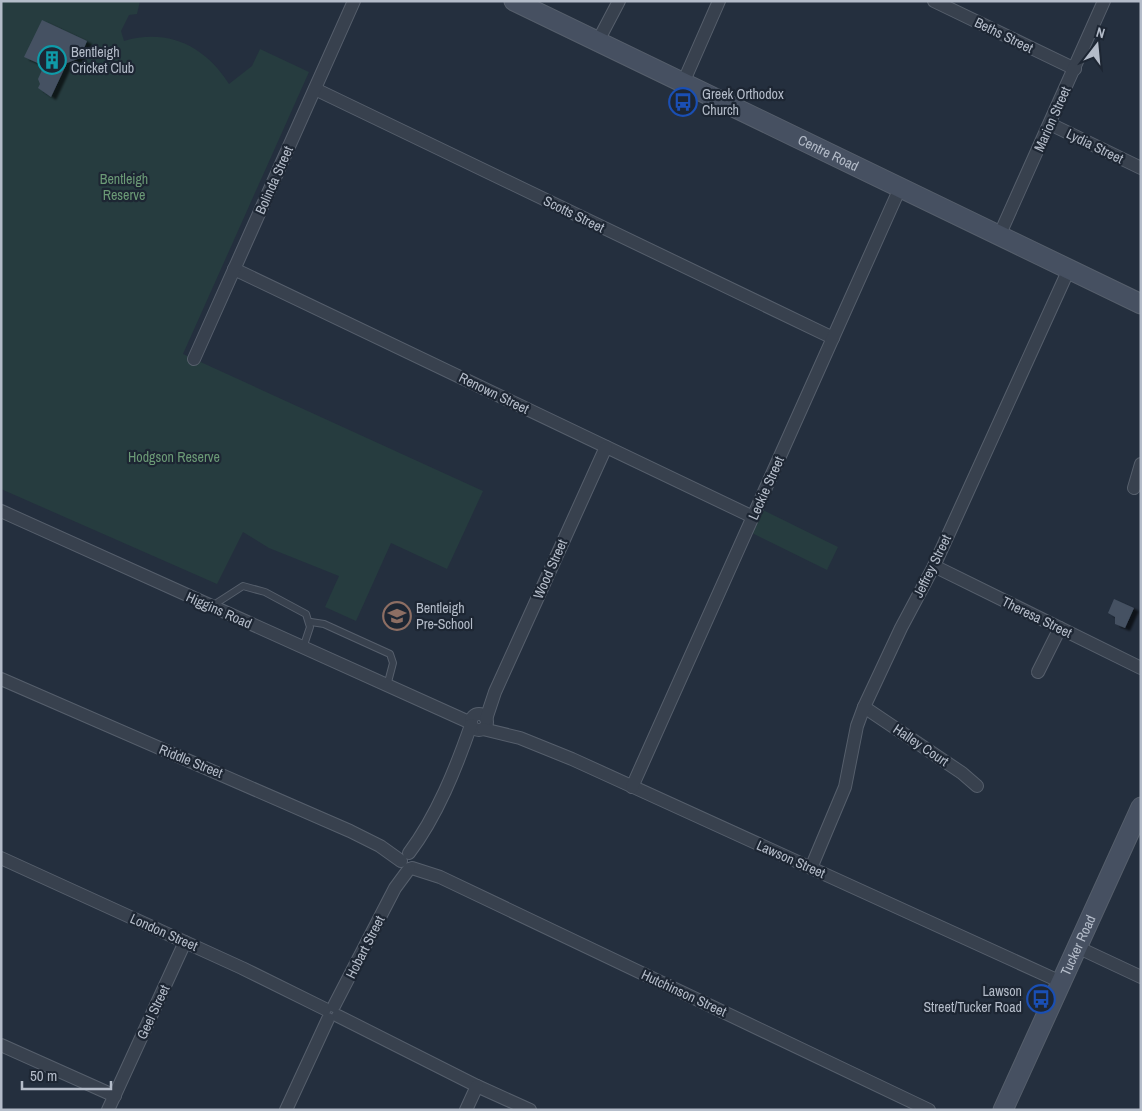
<svg xmlns="http://www.w3.org/2000/svg" width="1142" height="1111" font-family="'Archivo Narrow',sans-serif">
  <defs>
    <filter id="shadow"><feDropShadow dx="5" dy="3" stdDeviation="1" flood-color="#0009"/></filter>
  </defs>
  <rect width="100%" height="100%" fill="#242f3e"/>
  <g fill="#263c3f">
    <path d="M 1,1 L 140,1 L 137,14 L 129,15 L 121,31 L 124,41 C 168,28 205,46 229,84 L 252,66 L 260,49 L 309,72 L 183,354 L 483,491 L 447,569 L 391,543 L 356,621 L 325,607 L 339,576 L 269,548 L 243,532 L 217,584 L 1,489 Z"/>
    <path d="M 763,510 L 838,547 L 827,570 L 752,533 Z"/>
  </g>
  <g fill="#455162" filter="url(#shadow)">
    <path d="M 42,20 L 87,41 L 80,58 L 67,63 L 51,97 L 38,88 L 40,84 L 38,79 L 42,70 L 40,64 L 24,57 Z"/>
    <path d="M 1114,599 L 1134,608 L 1125,628 L 1115,624 L 1115,617 L 1108,613 Z"/>
  </g>
  <g fill="none" stroke-linecap="round" stroke-linejoin="round">
    <defs>
      <g id="lane">
        <path d="M 212,606 L 243,586 L 265,592 L 306,614 L 310,627 L 303,648"/>
        <path d="M 311,622 L 324,624 L 390,654 L 393,663 L 387,686"/>
      </g>
      <g id="street">
        <path d="M 934,1 L 1075,69"/>
        <path d="M 598,41 L 619,1"/>
        <path d="M 683,83 L 719,1"/>
        <path d="M 315,89 L 833,338"/>
        <path d="M 1050,124 L 1141,168"/>
        <path d="M 999,236 L 1104,1"/>
        <path d="M 234,269 L 753,517"/>
        <path d="M 194,359 L 354,1"/>
        <path d="M 1134,488 L 1141,464"/>
        <path d="M 1,511 L 471,723"/>
        <path d="M 934,566 L 1141,668"/>
        <path d="M 1038,672 L 1060,628"/>
        <path d="M 1,679 L 350,831 L 380,846 L 401,861"/>
        <path d="M 864,707 L 962,773 L 977,786"/>
        <circle cx="479" cy="722" r="8"/>
        <path d="M 486,719 L 495,692 L 606,447"/>
        <path d="M 483,729 L 520,738 L 572,759 L 1061,982"/>
        <path d="M 632,787 L 900,188"/>
        <path d="M 409,853 C 437,816 456,768 471,725"/>
        <path d="M 1,858 L 242,968 L 325,1009"/>
        <path d="M 412,868 L 440,877 L 929,1110"/>
        <path d="M 811,868 L 845,787 L 857,726 L 864,707 L 901,628 L 934,566 L 1069,269"/>
        <path d="M 1077,947 L 1141,977"/>
        <path d="M 334,1006 L 395,888 L 409,869"/>
        <path d="M 338,1016 L 477,1086 L 530,1110"/>
        <path d="M 1,1045 L 115,1096"/>
        <path d="M 108,1110 L 185,942"/>
        <path d="M 286,1110 L 328,1019"/>
        <path d="M 466,1110 L 477,1086"/>
      </g>
      <g id="secondary">
        <path id="s1" d="M 514,1 L 1141,304"/>
        <path id="s2" d="M 1003,1110 L 1141,807"/>
      </g>
    </defs>
    <use href="#lane" stroke="#565f6c" stroke-width="8"/>
    <use href="#street" stroke="#565f6c" stroke-width="14"/>
    <use href="#secondary" stroke="#565f6c" stroke-width="21"/>
    <use href="#lane" stroke="#38414e" stroke-width="6"/>
    <use href="#street" stroke="#38414e" stroke-width="12"/>
    <use href="#secondary" stroke="#465061" stroke-width="19"/>
  </g>
  <defs>
    <symbol id="building-ring" viewBox="-11 -11 22 22"><circle r="9.5" fill="#1d2633" stroke="#0f9aa8" stroke-width="1.5"/><path d="M-4-6H4V6H1V3H-1V6H-4ZM-2.5-4.3h1.7v1.8h-1.7ZM.8-4.3h1.7v1.8H.8ZM-2.5-1h1.7V.8h-1.7ZM.8-1h1.7V.8H.8Z" fill="#0f9aa8"/></symbol>
    <symbol id="bus-ring" viewBox="-11 -11 22 22"><circle r="9.5" fill="#1d2633" stroke="#1a4fb4" stroke-width="1.5"/><path d="M-5-6H5V4H4V6H2V4H-2V6H-4V4H-5ZM-3.5-4V0h7V-4ZM-3.5 1.2v1.5H-2V1.2ZM2 1.2v1.5H3.5V1.2Z" fill="#1a4fb4"/></symbol>
    <symbol id="school-ring" viewBox="-11 -11 22 22"><circle r="9.5" fill="#1d2633" stroke="#8d6e63" stroke-width="1.5"/><path d="M0-5L7-2L0 1L-7-2ZM-4 1L0 2.5L4 1V4Q0 6-4 4Z" fill="#8d6e63"/></symbol>
  </defs>
  <g fill-rule="evenodd">
    <use href="#building-ring" x="36" y="44" width="32" height="32"/>
    <use href="#bus-ring" x="667" y="86" width="32" height="32"/>
    <use href="#school-ring" x="381" y="600" width="32" height="32"/>
    <use href="#bus-ring" x="1025" y="983" width="32" height="32"/>
  </g>
  <g text-anchor="middle" stroke-width="4.5" stroke-linejoin="round" paint-order="stroke">
    <g font-size="14" fill="#b4bcc9" stroke="#1d2633">
      <text transform="translate(1004 35) rotate(26)" y="5">Beths Street</text>
      <text transform="translate(1052 119) rotate(-66)" y="5">Marion Street</text>
      <text transform="translate(1095 146) rotate(26)" y="5">Lydia Street</text>
      <text dy="5" stroke="none"><textPath href="#s1" startOffset="349">Centre Road</textPath></text>
      <text transform="translate(274 180) rotate(-66)" y="5">Bolinda Street</text>
      <text transform="translate(574 214) rotate(26)" y="5">Scotts Street</text>
      <text transform="translate(494 393) rotate(26)" y="5">Renown Street</text>
      <text transform="translate(766 488) rotate(-66)" y="5">Leckie Street</text>
      <text transform="translate(932 566) rotate(-64)" y="5">Jeffrey Street</text>
      <text transform="translate(550 569) rotate(-66)" y="5">Wood Street</text>
      <text transform="translate(219 610) rotate(24)" y="5">Higgins Road</text>
      <text transform="translate(1037 617) rotate(26)" y="5">Theresa Street</text>
      <text transform="translate(921 745) rotate(34)" y="5">Halley Court</text>
      <text transform="translate(191 761) rotate(22)" y="5">Riddle Street</text>
      <text transform="translate(791 859) rotate(24)" y="5">Lawson Street</text>
      <text transform="translate(164 932) rotate(24)" y="5">London Street</text>
      <text dy="5" stroke="none"><textPath href="#s2" startOffset="181">Tucker Road</textPath></text>
      <text transform="translate(365 947) rotate(-63)" y="5">Hobart Street</text>
      <text transform="translate(684 993) rotate(25)" y="5">Hutchinson Street</text>
      <text transform="translate(153 1012) rotate(-65)" y="5">Geel Street</text>
    </g>
    <g font-size="14" fill="#b4bcc9" stroke="#1d2633" text-anchor="start">
      <text x="71" y="57">Bentleigh<tspan x="71" dy="16">Cricket Club</tspan></text>
      <text x="702" y="99">Greek Orthodox<tspan x="702" dy="16">Church</tspan></text>
      <text x="416" y="613">Bentleigh<tspan x="416" dy="16">Pre-School</tspan></text>
      <text x="1022" y="996" text-anchor="end">Lawson<tspan x="1022" dy="16">Street/Tucker Road</tspan></text>
    </g>
    <g font-size="14" fill="#6b9a76" stroke="#1d2633">
      <text x="124" y="184">Bentleigh<tspan x="124" dy="16">Reserve</tspan></text>
      <text x="174" y="462">Hodgson Reserve</text>
    </g>
  </g>
  <rect width="1142" height="1111" fill="none" stroke="#b4bcc9" stroke-width="5"/>
  <g transform="translate(1097 45) rotate(16)" stroke="#1d2633" stroke-width="4" paint-order="stroke">
  <path d="M0-4L9 19L0 12L-9 19Z" fill="#b4bcc9"/>
  <text y="-8" font-size="14" font-weight="bold" text-anchor="middle" fill="#b4bcc9">N</text>
  </g>
  <path d="M22 1081v8h89v-8" fill="none" stroke="#b4bcc9" stroke-width="2.5"/>
  <text x="30" y="1081" font-size="15" fill="#b4bcc9" stroke="#1d2633" stroke-width="4" paint-order="stroke">50 m</text>
</svg>
